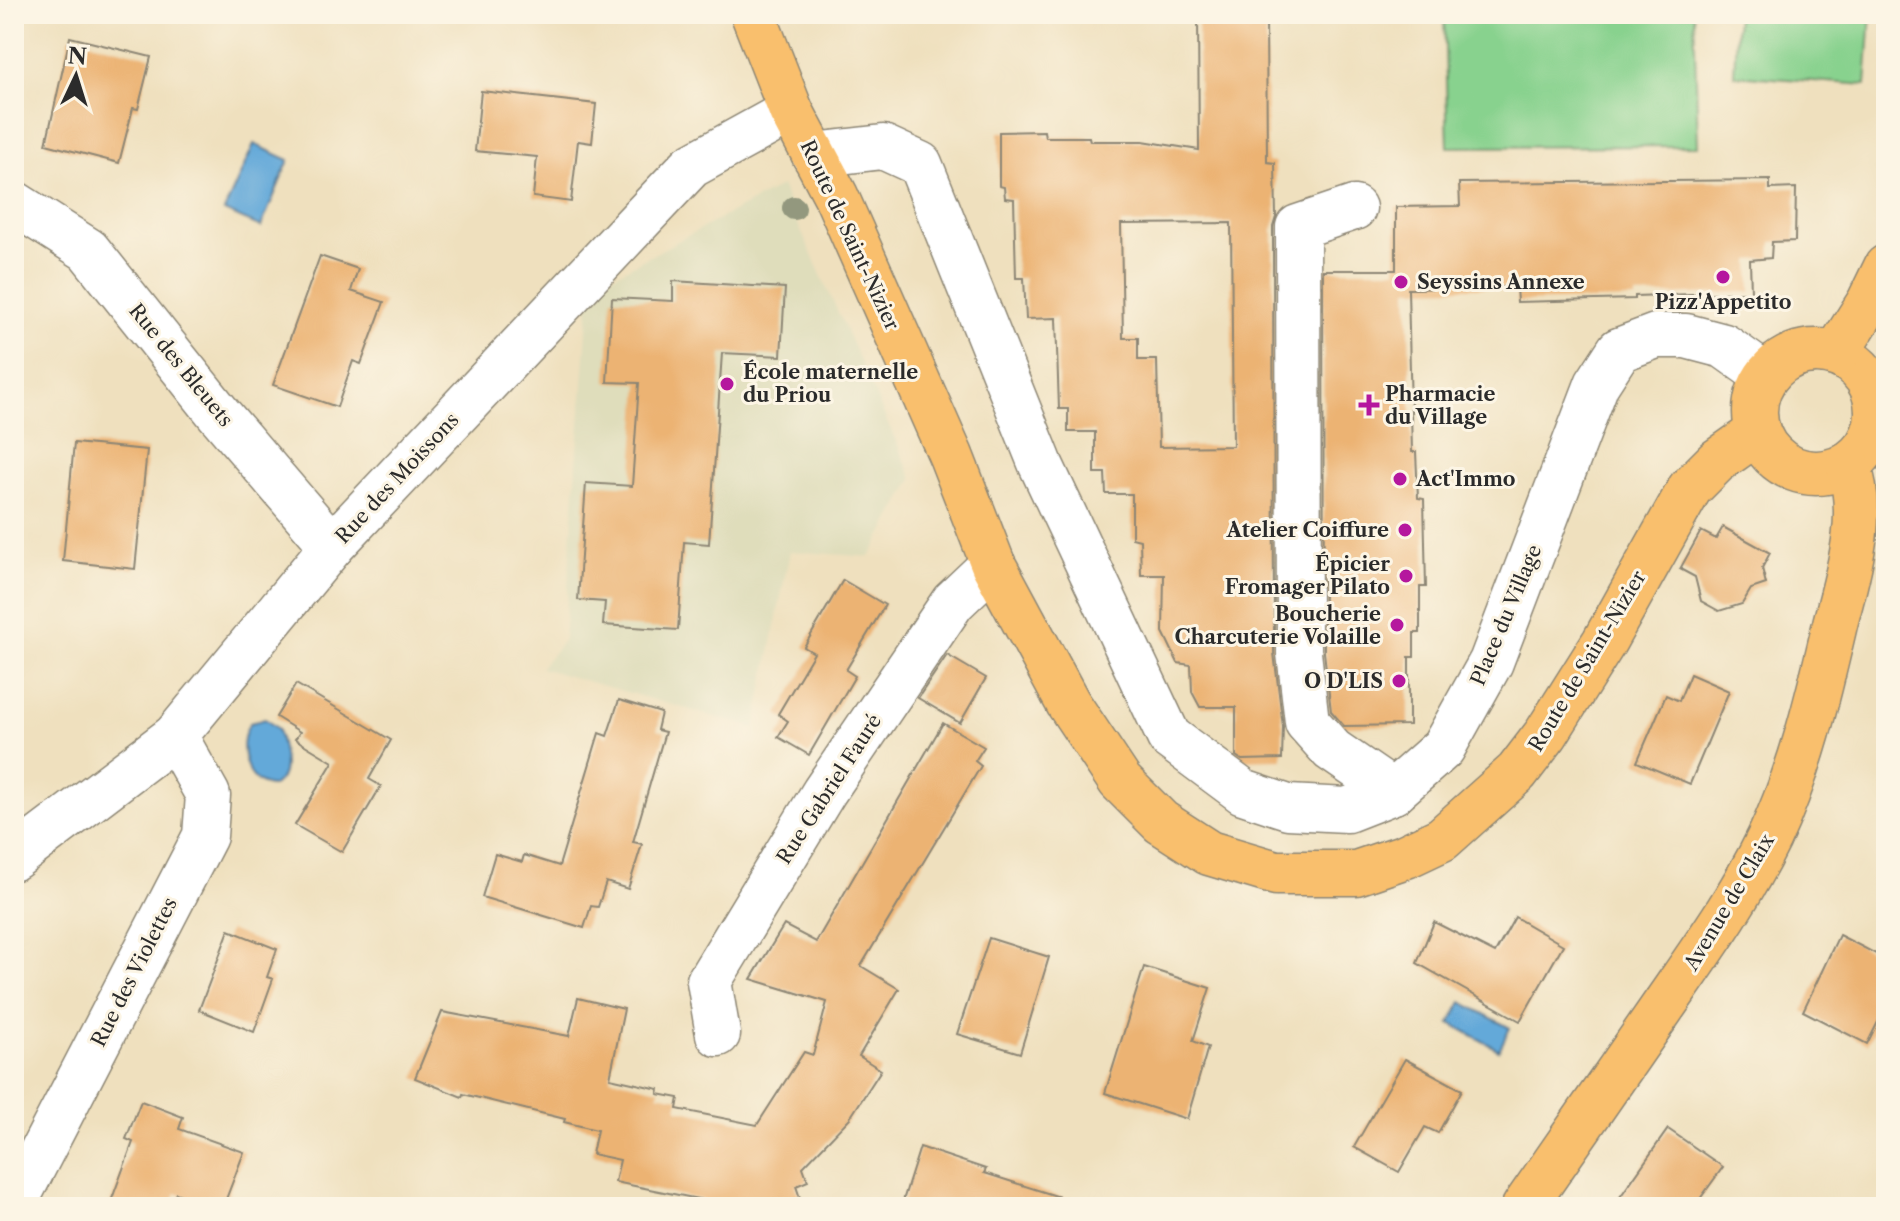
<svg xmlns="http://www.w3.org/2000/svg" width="1900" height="1221" font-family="'Libre Caslon Text',serif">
  <rect width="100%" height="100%" fill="#fcf5e5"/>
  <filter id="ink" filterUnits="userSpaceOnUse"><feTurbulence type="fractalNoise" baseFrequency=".0125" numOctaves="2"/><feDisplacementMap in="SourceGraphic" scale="16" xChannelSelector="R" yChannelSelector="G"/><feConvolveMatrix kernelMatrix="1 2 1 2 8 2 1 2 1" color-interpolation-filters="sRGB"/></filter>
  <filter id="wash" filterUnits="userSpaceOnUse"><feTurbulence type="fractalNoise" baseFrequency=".006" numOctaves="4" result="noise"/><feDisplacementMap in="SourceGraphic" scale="32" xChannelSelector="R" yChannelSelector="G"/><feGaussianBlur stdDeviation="1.8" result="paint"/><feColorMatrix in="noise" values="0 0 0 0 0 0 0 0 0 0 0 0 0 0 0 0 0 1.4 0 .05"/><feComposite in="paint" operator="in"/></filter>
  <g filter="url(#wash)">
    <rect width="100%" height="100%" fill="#efe0be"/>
    <path fill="#dfddbb" d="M 781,186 L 913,479 L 870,557 L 790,551 L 755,728 L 540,668 L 564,640 L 590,288 Z"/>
    <g fill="#88d28e" stroke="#5a7e5c" stroke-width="2">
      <path d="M 1444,14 L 1694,14 L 1698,146 L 1448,147 Z"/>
      <path d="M 1737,14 L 1871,14 L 1866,85 L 1734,75 Z"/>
    </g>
    <g fill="#63a9d9" stroke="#476a82" stroke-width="2">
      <path d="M 254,144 L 289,160 L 261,227 L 224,211 Z"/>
      <path d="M 265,719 L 278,729 C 281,748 292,775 273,786 C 244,787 236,742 250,723 Z"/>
      <path d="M 1462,1002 L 1510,1028 L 1499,1050 L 1450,1023 Z"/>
    </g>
    <g id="blocks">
      <g fill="#ecb373" fill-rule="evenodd">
        <path d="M 1198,14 L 1266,14 L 1267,162 L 1275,163 L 1276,217 L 1273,227 L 1274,653 L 1283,727 L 1282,759 L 1242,760 L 1236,756 L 1236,707 L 1200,707 L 1192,692 L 1191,665 L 1178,663 L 1166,638 L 1163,632 L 1164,575 L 1141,575 L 1140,540 L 1132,538 L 1132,494 L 1106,494 L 1105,473 L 1095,473 L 1095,432 L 1068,432 L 1068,409 L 1059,409 L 1056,318 L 1026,319 L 1024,278 L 1016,278 L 1014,199 L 1005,198 L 1004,187 L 999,186 L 999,132 L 1044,131 L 1045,137 L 1089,137 L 1090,141 L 1143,141 L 1199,150 ZM 1231,223 L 1233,446 L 1159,447 L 1157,360 L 1138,360 L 1138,338 L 1123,338 L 1121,224 Z"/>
        <path d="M 70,37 L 151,57 L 138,109 L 133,108 L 119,163 L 46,144 Z"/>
        <path d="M 481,91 L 596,104 L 592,143 L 578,141 L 571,202 L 533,197 L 537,157 L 475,151 Z"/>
        <path d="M 1770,180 L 1770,189 L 1796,188 L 1795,241 L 1772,242 L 1771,258 L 1750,260 L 1751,292 L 1635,296 L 1635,299 L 1517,302 L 1516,287 L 1408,289 L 1412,452 L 1416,452 L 1418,498 L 1424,499 L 1426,587 L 1420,587 L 1420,633 L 1414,633 L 1414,657 L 1409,657 L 1409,725 L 1344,726 L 1331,711 L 1324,652 L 1323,270 L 1396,270 L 1396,207 L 1460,206 L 1459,183 Z"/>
        <path d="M 320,256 L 358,269 L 351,291 L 384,302 L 361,364 L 353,361 L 337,407 L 273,385 Z"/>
        <path d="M 673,281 L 785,288 L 781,356 L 722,353 L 709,544 L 684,542 L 678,630 L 603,625 L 605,602 L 578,600 L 586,483 L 632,486 L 639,383 L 607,382 L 612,298 L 673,301 Z"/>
        <path d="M 74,443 L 147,450 L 135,569 L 63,561 Z"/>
        <path d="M 1723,527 L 1770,553 L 1762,568 L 1766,584 L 1751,589 L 1742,604 L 1719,611 L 1701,601 L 1695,577 L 1680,569 L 1701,531 L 1716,539 Z"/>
        <path d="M 843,580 L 885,605 L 846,670 L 855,676 L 809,755 L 778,737 L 788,721 L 778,714 L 814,653 L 804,647 Z"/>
        <path d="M 947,655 L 986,678 L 960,723 L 918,698 Z"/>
        <path d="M 1690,674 L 1729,691 L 1690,784 L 1637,762 L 1666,695 L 1679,701 Z"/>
        <path d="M 296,684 L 391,740 L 369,779 L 381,786 L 342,852 L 295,825 L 333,762 L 295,739 L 300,732 L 276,717 Z"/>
        <path d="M 619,700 L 661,713 L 657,730 L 665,732 L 633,842 L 642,844 L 628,889 L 606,882 L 598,907 L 591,906 L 584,928 L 482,897 L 495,854 L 522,862 L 524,855 L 559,866 L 599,733 L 607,736 Z"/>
        <path d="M 943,723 L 984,747 L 975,761 L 981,766 L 861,966 L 899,989 L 859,1056 L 881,1070 L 850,1118 L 803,1167 L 808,1181 L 796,1186 L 803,1207 L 737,1207 L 615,1182 L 620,1160 L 592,1154 L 597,1130 L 564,1122 L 565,1119 L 463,1094 L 462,1097 L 415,1078 L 442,1012 L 569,1036 L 578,998 L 624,1009 L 610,1078 L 659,1089 L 658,1094 L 679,1098 L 677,1109 L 757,1125 L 804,1052 L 813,1055 L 827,1002 L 751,979 L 784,925 L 816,942 Z"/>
        <path d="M 1515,917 L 1563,945 L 1520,1021 L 1417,963 L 1434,922 L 1495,953 Z"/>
        <path d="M 229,930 L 277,949 L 267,977 L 273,979 L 254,1032 L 199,1010 Z"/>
        <path d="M 1839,935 L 1886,959 L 1886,1006 L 1867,1044 L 1803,1011 Z"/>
        <path d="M 989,938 L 1049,957 L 1020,1053 L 957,1034 Z"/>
        <path d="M 1144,967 L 1210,988 L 1193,1041 L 1208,1047 L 1187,1119 L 1105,1093 Z"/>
        <path d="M 1405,1059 L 1462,1090 L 1438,1133 L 1425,1127 L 1399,1172 L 1354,1147 Z"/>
        <path d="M 141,1101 L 183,1117 L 179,1129 L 244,1152 L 223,1207 L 212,1207 L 176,1193 L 170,1207 L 109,1207 L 133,1142 L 126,1139 Z"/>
        <path d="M 1668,1129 L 1723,1167 L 1694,1207 L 1613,1207 Z"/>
        <path d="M 920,1147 L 986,1169 L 984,1173 L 1066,1199 L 1065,1207 L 901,1207 Z"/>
      </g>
    </g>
  </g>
  <g filter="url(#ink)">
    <use href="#blocks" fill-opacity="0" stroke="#8d8674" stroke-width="2"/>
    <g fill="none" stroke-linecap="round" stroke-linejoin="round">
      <defs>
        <g id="minor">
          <path d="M 814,155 L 883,147 L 920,164 L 1041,465 L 1169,737 L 1243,792 L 1288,807 L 1347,810 L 1393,792 L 1443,748 L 1491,662 L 1597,384 L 1619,350 L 1656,336 L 1686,336 L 1724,346 L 1766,376"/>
          <path d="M 14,203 L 88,250 L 219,414 L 332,546"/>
          <path d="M 1354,208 L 1298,227 L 1299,653 L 1307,722 L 1332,750 L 1393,792"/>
          <path d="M 1871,439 L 1886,441"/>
          <path d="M 14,858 L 175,736 L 332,546 L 691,166 L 791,111"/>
          <path d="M 718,1034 L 709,981 L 824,792 L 953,602 L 993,564"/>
          <path d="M 14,1205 L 205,836 L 208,795 L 175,736"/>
        </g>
        <g id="major">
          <path d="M 753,14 L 791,111 L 836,196 L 951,456 L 993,564 L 1068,703 L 1120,781 L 1161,822 L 1209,853 L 1276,873 L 1356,873 L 1406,856 L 1442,839 L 1517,772 L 1546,734 L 1604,642 L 1690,488 L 1717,461 L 1758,432"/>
          <circle cx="1816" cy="412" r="61"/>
          <path d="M 1836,354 L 1869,302 L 1886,267"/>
          <path d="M 1524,1207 C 1570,1141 1616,1074 1662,1008 C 1700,953 1740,898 1769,838 C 1801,770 1818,697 1835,624 C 1848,573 1867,516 1848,464"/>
        </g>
      </defs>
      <use href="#minor" stroke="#8d8674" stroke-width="47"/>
      <use href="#major" stroke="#8d8674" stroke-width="47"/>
      <use href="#minor" stroke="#fff" stroke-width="44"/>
      <use href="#major" stroke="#f9bf6d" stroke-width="44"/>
    </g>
    <circle fill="#93987e" cx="794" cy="208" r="12"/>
  </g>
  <g fill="#b5179e" stroke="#fcf5e5" stroke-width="3">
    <circle cx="1723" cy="277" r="8"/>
    <circle cx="1401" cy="282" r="8"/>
    <circle cx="727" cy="384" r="8"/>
    <path d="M1365 393h8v8h8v8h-8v8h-8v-8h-8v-8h8z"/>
    <circle cx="1400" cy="479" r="8"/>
    <circle cx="1405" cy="530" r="8"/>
    <circle cx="1406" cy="576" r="8"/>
    <circle cx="1397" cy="625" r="8"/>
    <circle cx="1399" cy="681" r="8"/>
  </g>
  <g text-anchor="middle" stroke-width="6" stroke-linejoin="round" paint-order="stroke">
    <g font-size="20" fill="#2b2b2b" stroke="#fcf5e5">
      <text transform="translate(850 235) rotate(65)" y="7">Route de Saint-Nizier</text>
      <text transform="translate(181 365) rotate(51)" y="7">Rue des Bleuets</text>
      <text transform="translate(397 478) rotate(-47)" y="7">Rue des Moissons</text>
      <text transform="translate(1506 615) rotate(-67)" y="7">Place du Village</text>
      <text transform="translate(1587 661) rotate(-59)" y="7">Route de Saint-Nizier</text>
      <text transform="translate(829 789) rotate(-57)" y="7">Rue Gabriel Fauré</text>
      <text transform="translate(1729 902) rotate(-59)" y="7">Avenue de Claix</text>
      <text transform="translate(134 972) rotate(-63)" y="7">Rue des Violettes</text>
    </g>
    <g font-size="20" font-weight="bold" fill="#2b2b2b" stroke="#fcf5e5" text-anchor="start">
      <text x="1417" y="289">Seyssins Annexe</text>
      <text x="1723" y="309" text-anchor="middle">Pizz'Appetito</text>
      <text x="743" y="379">École maternelle<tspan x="743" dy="23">du Priou</tspan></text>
      <text x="1385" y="401">Pharmacie<tspan x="1385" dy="23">du Village</tspan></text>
      <text x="1416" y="486">Act'Immo</text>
      <text x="1389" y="537" text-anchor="end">Atelier Coiffure</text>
      <text x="1390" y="571" text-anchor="end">Épicier<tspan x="1390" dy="23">Fromager Pilato</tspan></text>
      <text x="1381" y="621" text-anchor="end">Boucherie<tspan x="1381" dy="23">Charcuterie Volaille</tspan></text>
      <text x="1383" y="688" text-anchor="end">O D'LIS</text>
    </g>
  </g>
  <rect width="1900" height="1221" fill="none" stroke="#fcf5e5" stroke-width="48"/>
  <g transform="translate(76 76) rotate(4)" stroke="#fcf5e5" stroke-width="6" paint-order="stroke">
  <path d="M0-6L14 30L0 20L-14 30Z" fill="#2b2b2b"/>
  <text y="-12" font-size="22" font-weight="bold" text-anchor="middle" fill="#2b2b2b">N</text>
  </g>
</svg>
